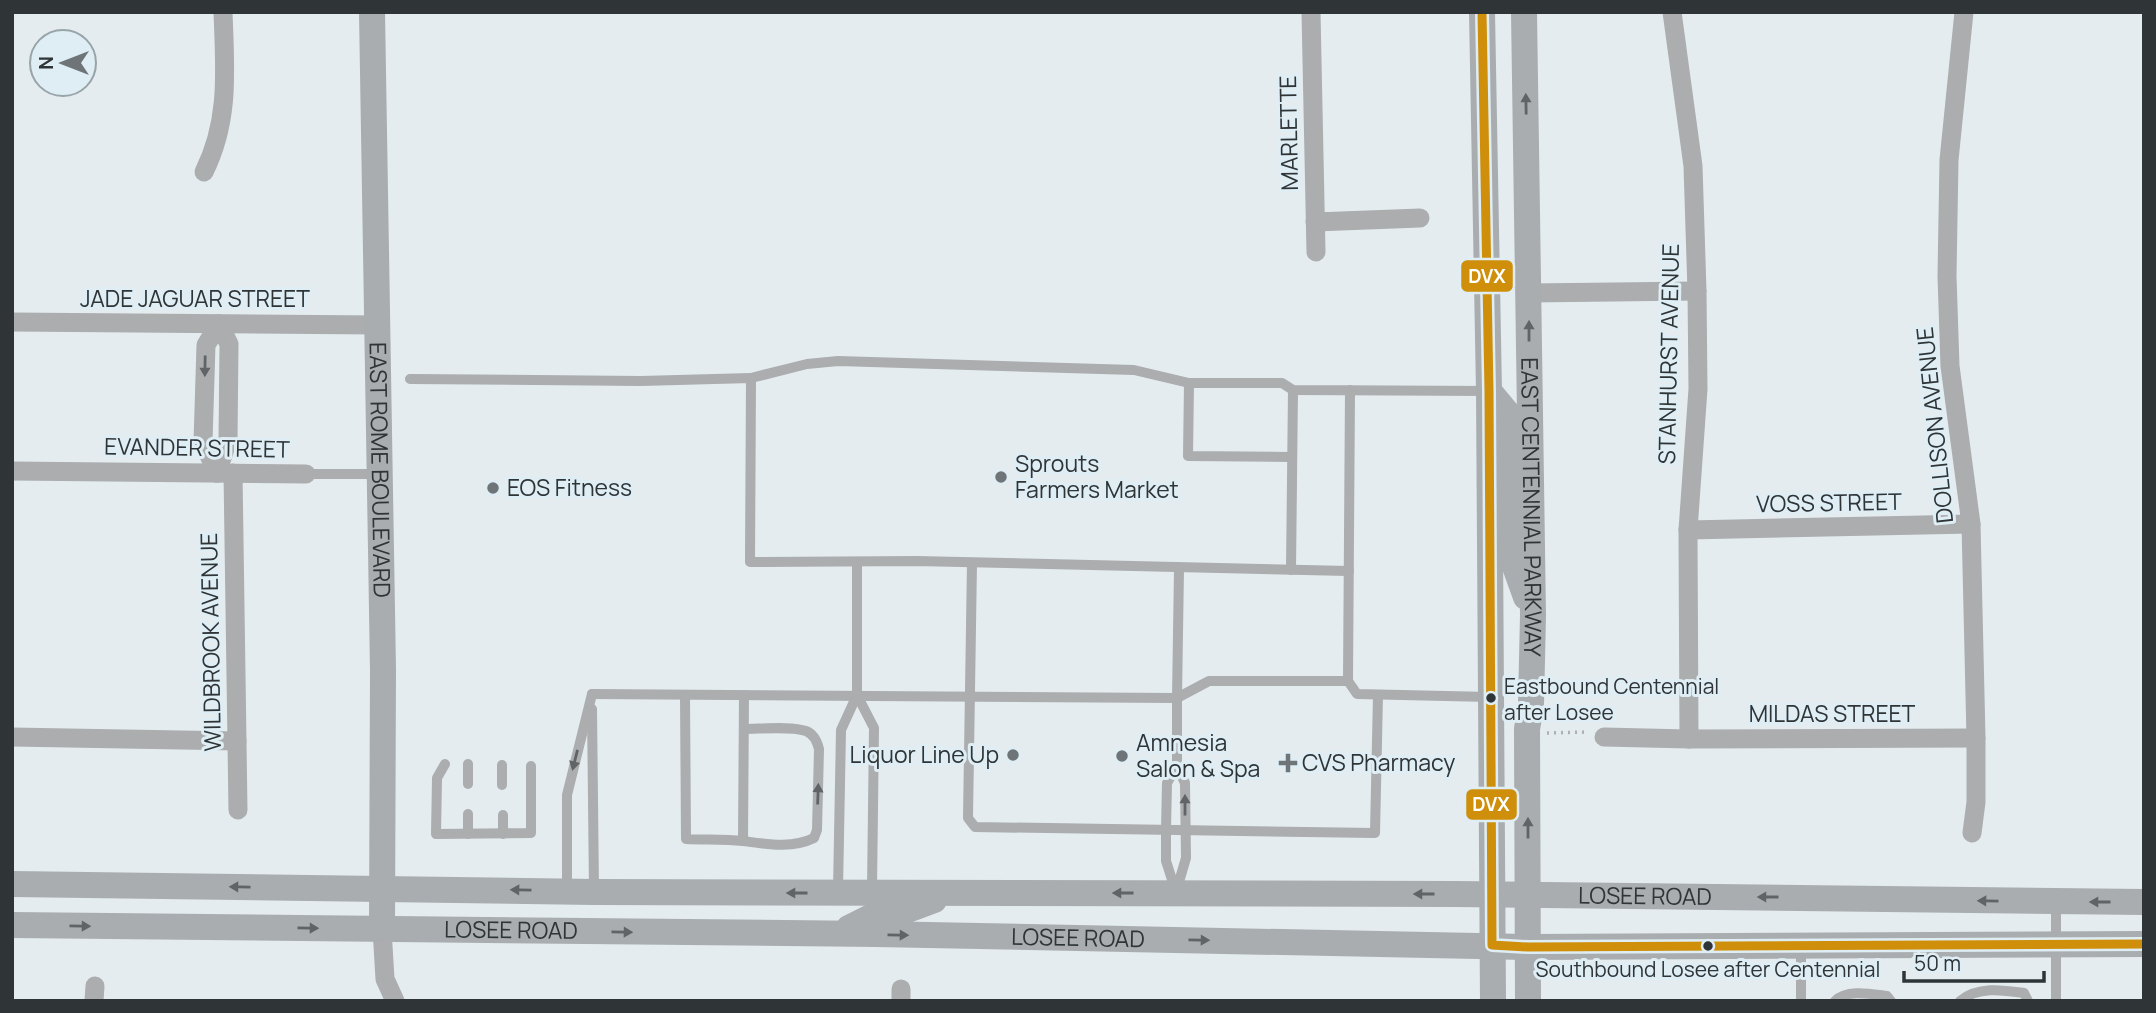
<svg xmlns="http://www.w3.org/2000/svg" width="2156" height="1013" font-family="Manrope,sans-serif">
  <rect width="100%" height="100%" fill="#e4ecf0"/>
  <g fill="none" stroke-linecap="round" stroke-linejoin="round">
    <path stroke="#aeb0b3" stroke-width="3.5" stroke-dasharray="2 5" stroke-linecap="butt" d="M 1547,733 L 1588,732"/>
    <g stroke="#abadaf" stroke-width="10">
      <path d="M 751,378 L 807,364 L 838,361 L 1134,370 L 1189,383"/>
      <path d="M 410,379 L 641,381 L 751,378 L 750,562 L 916,561 L 1349,571"/>
      <path d="M 1292,457 L 1188,456 L 1189,383 L 1282,383 L 1293,390 L 1489,391"/>
      <path d="M 306,474 L 380,474"/>
      <path d="M 972,563 L 968,818 L 975,827 L 1375,833 L 1378,695"/>
      <path d="M 1291,570 L 1293,390"/>
      <path d="M 1348,681 L 1350,390"/>
      <path d="M 592,694 L 1177,698 L 1177,766 L 1185,783 L 1186,858 L 1176,892"/>
      <path d="M 685,695 L 686,839 C 705,840 724,839 743,841 C 766,844 792,849 814,838 L 817,830 L 819,749 C 817,741 814,734 806,731 C 792,726 760,729 744,729"/>
      <path d="M 857,695 L 874,728 L 872,890"/>
      <path d="M 1177,698 L 1209,681 L 1348,681 L 1357,694 L 1490,697"/>
      <path d="M 1177,698 L 1179,569"/>
      <path d="M 592,709 L 594,890"/>
      <path d="M 445,764 L 437,778 L 436,834 L 531,833 L 531,766"/>
      <path d="M 468,764 L 468,784"/>
      <path d="M 502,765 L 502,785"/>
      <path d="M 468,814 L 468,834"/>
      <path d="M 503,815 L 503,834"/>
      <path d="M 743,841 L 744,695"/>
      <path d="M 567,890 L 567,795 L 592,694"/>
      <path d="M 838,890 L 841,730 L 857,695 L 857,562"/>
      <path d="M 1176,892 L 1166,861 L 1166,829 L 1167,783 L 1177,766"/>
      <path d="M 1801,949 L 1801,1001"/>
      <path d="M 1835,1001 C 1847,989 1871,994 1887,996 L 1891,1001"/>
      <path d="M 1960,1001 C 1978,986 2003,990 2024,993 L 2028,1001"/>
      <path d="M 2056,1001 L 2056,903"/>
    </g>
    <g stroke="#abadaf" stroke-width="19">
      <path d="M 1311,12 L 1316,252"/>
      <path d="M 1672,12 L 1693,166 L 1697,291 L 1698,389 L 1688,530 L 1689,739"/>
      <path d="M 1964,12 L 1949,160 L 1947,276 L 1950,366 L 1971,524 L 1976,738 L 1976,802 L 1972,833"/>
      <path d="M 204,172 C 230,120 225,69 223,12"/>
      <path d="M 1315,222 L 1420,218"/>
      <path d="M 1529,293 L 1697,291"/>
      <path d="M 12,322 L 378,325"/>
      <path d="M 12,471 L 306,474"/>
      <path d="M 217,473 L 203,442 L 206,345 L 219,324"/>
      <path d="M 217,473 L 228,440 L 229,344 L 219,324"/>
      <path d="M 233,473 L 238,810"/>
      <path d="M 1688,530 L 1971,524"/>
      <path d="M 12,737 L 237,741"/>
      <path d="M 1604,737 L 1689,739 L 1976,738"/>
      <path d="M 382,929 L 385,979 L 395,1001"/>
      <path d="M 901,989 L 901,1001"/>
      <path d="M 94,1001 L 95,986"/>
    </g>
    <g stroke="#a9adaf" stroke-width="26">
      <path id="s1" d="M 372,12 L 383,670 L 382,929"/>
      <path d="M 1482,12 L 1489,391 L 1493,1001"/>
      <path id="s2" d="M 1524,12 L 1533,615 L 1531,705 L 1527,729 L 1528,1001"/>
      <path d="M 1489,391 L 1509,415 L 1512,558 L 1526,597"/>
      <path id="s3" d="M 12,884 L 594,892 L 1454,894 L 2144,902"/>
      <path id="s4" d="M 12,925 L 876,934 L 1528,947 L 2144,944"/>
      <path d="M 849,928 L 871,917 L 894,915 L 934,900"/>
    </g>
    <defs>
      <path id="bus-1" d="M 1482,12 L 1489,391 L 1492,945 L 1528,947 L 2144,944"/>
    </defs>
    <use href="#bus-1" stroke="#dfeef5" stroke-width="14"/>
    <use href="#bus-1" stroke="#cf8f0b" stroke-width="9"/>
  </g>
  <defs><path id="oneway-solid" d="M-6-.8H1V-3.2L6.5 0L1 3.2V.8H-6Z" transform="scale(1.75)"/></defs>
  <g fill="#606467">
    <use href="#oneway-solid" transform="translate(1526 104) rotate(-91)"/>
    <use href="#oneway-solid" transform="translate(1529 331) rotate(-90)"/>
    <use href="#oneway-solid" transform="translate(1528 828) rotate(-90)"/>
    <use href="#oneway-solid" transform="translate(240 887) rotate(-179)"/>
    <use href="#oneway-solid" transform="translate(521 890) rotate(-179)"/>
    <use href="#oneway-solid" transform="translate(797 893) rotate(-180)"/>
    <use href="#oneway-solid" transform="translate(1123 893) rotate(180)"/>
    <use href="#oneway-solid" transform="translate(1424 894) rotate(-180)"/>
    <use href="#oneway-solid" transform="translate(1768 897) rotate(-180)"/>
    <use href="#oneway-solid" transform="translate(1988 901) rotate(-179)"/>
    <use href="#oneway-solid" transform="translate(2100 902) rotate(-180)"/>
    <use href="#oneway-solid" transform="translate(80 926) rotate(1)"/>
    <use href="#oneway-solid" transform="translate(308 928) rotate(1)"/>
    <use href="#oneway-solid" transform="translate(622 932) rotate(1)"/>
    <use href="#oneway-solid" transform="translate(898 935) rotate(1)"/>
    <use href="#oneway-solid" transform="translate(1199 940) rotate(1)"/>
  </g>
  <g fill="#616467">
    <use href="#oneway-solid" transform="translate(205 366) rotate(91)"/>
    <use href="#oneway-solid" transform="translate(575 760) rotate(104)"/>
    <use href="#oneway-solid" transform="translate(818 794) rotate(-88)"/>
    <use href="#oneway-solid" transform="translate(1185 805) rotate(-90)"/>
  </g>
  <g fill="#6e7478" stroke="#dfeef5" stroke-width="2.5">
    <circle cx="1001" cy="477" r="7"/>
    <circle cx="493" cy="488" r="7"/>
    <circle cx="1013" cy="755" r="7"/>
    <circle cx="1122" cy="756" r="7"/>
    <path d="M1284.5 752.5h7v7h7v7h-7v7h-7v-7h-7v-7h7z"/>
  </g>
  <g fill="#2f3437" stroke="#dfeef5" stroke-width="2.5">
    <circle cx="1491" cy="698" r="6"/>
    <circle cx="1708" cy="946" r="6"/>
  </g>
  <g text-anchor="middle" stroke-width="6" stroke-linejoin="round" paint-order="stroke">
    <g font-size="21" fill="#2f3437" stroke="#dfeef5" text-anchor="start">
      <text x="1504" y="694">Eastbound Centennial<tspan x="1504" dy="26">after Losee</tspan></text>
      <text x="1708" y="977" text-anchor="middle">Southbound Losee after Centennial</text>
    </g>
    <g font-size="23" fill="#2f3437" stroke="#dfeef5">
      <text transform="translate(1289 133) rotate(-91)" y="8">MARLETTE</text>
      <text x="195" y="307">JADE JAGUAR STREET</text>
      <text transform="translate(1669 354) rotate(-89)" y="8">STANHURST AVENUE</text>
      <text transform="translate(1935 425) rotate(-96)" y="8">DOLLISON AVENUE</text>
      <text transform="translate(197 448) rotate(1)" y="8">EVANDER STREET</text>
      <text dy="8" stroke="none"><textPath href="#s1" startOffset="458">EAST ROME BOULEVARD</textPath></text>
      <text transform="translate(1829 503) rotate(-1)" y="8">VOSS STREET</text>
      <text dy="8" stroke="none"><textPath href="#s2" startOffset="495">EAST CENTENNIAL PARKWAY</textPath></text>
      <text transform="translate(211 642) rotate(-91)" y="8">WILDBROOK AVENUE</text>
      <text x="1832" y="722">MILDAS STREET</text>
      <text dy="8" stroke="none"><textPath href="#s3" startOffset="1633">LOSEE ROAD</textPath></text>
      <text dy="8" stroke="none"><textPath href="#s4" startOffset="499">LOSEE ROAD</textPath></text>
      <text dy="8" stroke="none"><textPath href="#s4" startOffset="1066">LOSEE ROAD</textPath></text>
    </g>
    <g font-size="23" fill="#2f3437" stroke="#dfeef5" text-anchor="start">
      <text x="1015" y="472">Sprouts<tspan x="1015" dy="26">Farmers Market</tspan></text>
      <text x="507" y="496">EOS Fitness</text>
      <text x="1136" y="751">Amnesia<tspan x="1136" dy="26">Salon &amp; Spa</tspan></text>
      <text x="999" y="763" text-anchor="end">Liquor Line Up</text>
      <text x="1302" y="771">CVS Pharmacy</text>
    </g>
  </g>
  <g stroke="#dfeef5" stroke-width="2.5">
    <rect x="1460" y="259" width="54" height="34" rx="7" fill="#cf8f0b"/>
    <rect x="1465" y="788" width="53" height="33" rx="7" fill="#cf8f0b"/>
  </g>
  <g font-size="19" text-anchor="middle" font-weight="bold" fill="#fff">
    <text x="1487" y="283">DVX</text>
    <text x="1491" y="811">DVX</text>
  </g>
  <rect width="2156" height="1013" fill="none" stroke="#2f3437" stroke-width="28"/>
  <g transform="translate(63 63) rotate(270)"><circle r="33" fill="#dfeef5" stroke="#99a4a9" stroke-width="2"/>
  <path d="M0-5L12 26L0 18L-12 26Z" fill="#6e7478"/>
  <text y="-10" font-size="19" font-weight="bold" text-anchor="middle" fill="#2f3437">N</text>
  </g>
  <path d="M1904 971v10h140v-10" fill="none" stroke="#2f3437" stroke-width="3.5"/>
  <text x="1914" y="971" font-size="21" fill="#2f3437" stroke="#dfeef5" stroke-width="5" paint-order="stroke">50 m</text>
</svg>
